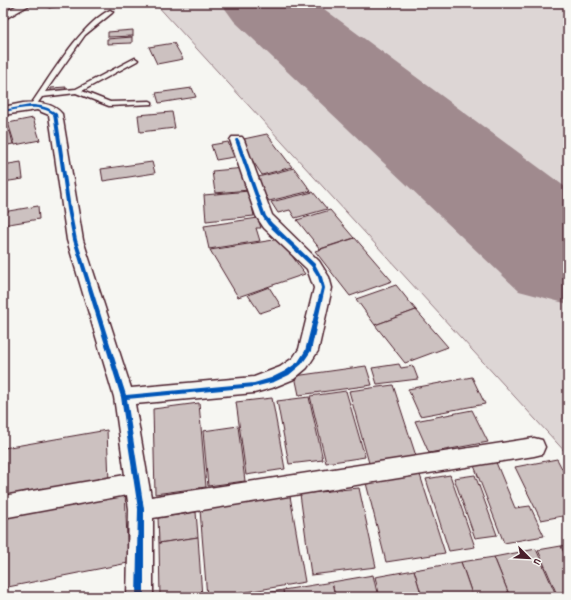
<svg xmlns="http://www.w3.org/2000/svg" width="571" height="600" font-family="Dekko,sans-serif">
  <rect width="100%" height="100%" fill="#f6f6f2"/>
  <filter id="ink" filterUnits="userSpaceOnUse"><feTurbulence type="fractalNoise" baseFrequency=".025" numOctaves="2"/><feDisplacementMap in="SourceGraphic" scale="8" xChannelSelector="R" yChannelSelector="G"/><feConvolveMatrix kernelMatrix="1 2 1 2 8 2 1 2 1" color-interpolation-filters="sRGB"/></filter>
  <g filter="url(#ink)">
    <g fill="#ddd6d5" stroke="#947a80">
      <path d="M 155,3 L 240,3 L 568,293 L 568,455 Z"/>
      <path d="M 288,3 L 568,3 L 568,226 Z"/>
    </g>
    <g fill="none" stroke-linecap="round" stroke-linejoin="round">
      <path fill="#a08a8e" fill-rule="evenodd" d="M 221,3 L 316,3 L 568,189 L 568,304 L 519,291 L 234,21 Z"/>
    </g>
    <g fill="#ccc1c0" stroke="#4a1f2b">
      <path d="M 43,3 L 73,3 L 49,8 Z"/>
      <path d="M 133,30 L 133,36 L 108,37 L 108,32 Z"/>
      <path d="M 132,37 L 132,43 L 107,44 L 107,39 Z"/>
      <path d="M 174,43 L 183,59 L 157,64 L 149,47 Z"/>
      <path d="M 66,87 L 65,92 L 51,93 L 51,88 Z"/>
      <path d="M 192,88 L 196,97 L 159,103 L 156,93 Z"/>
      <path d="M 172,112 L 175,128 L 140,132 L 138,115 Z"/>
      <path d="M 33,118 L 40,140 L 15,145 L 8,123 Z"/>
      <path d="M 10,131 L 13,144 L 3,146 L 3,133 Z"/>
      <path d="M 267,134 L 292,167 L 262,175 L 239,140 Z"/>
      <path d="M 228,142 L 234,157 L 216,160 L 211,145 Z"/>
      <path d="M 21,162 L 23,179 L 3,182 L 3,165 Z"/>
      <path d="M 152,162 L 155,173 L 103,181 L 101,169 Z"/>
      <path d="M 245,168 L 249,190 L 215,193 L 212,171 Z"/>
      <path d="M 294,168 L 311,191 L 269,201 L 254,178 Z"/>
      <path d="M 249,191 L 254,216 L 206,221 L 204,195 Z"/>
      <path d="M 313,192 L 327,209 L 295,218 L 290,210 L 278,213 L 271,202 Z"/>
      <path d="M 38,206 L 39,219 L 3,225 L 3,212 Z"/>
      <path d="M 330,210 L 354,238 L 320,249 L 297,220 Z"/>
      <path d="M 258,218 L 261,228 L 256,228 L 260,241 L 209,249 L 204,226 Z"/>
      <path d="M 355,238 L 392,281 L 350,296 L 315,251 Z"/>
      <path d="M 280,239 L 305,274 L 238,297 L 210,250 Z"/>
      <path d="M 396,285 L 416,310 L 375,325 L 356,299 Z"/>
      <path d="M 269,287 L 281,306 L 260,313 L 248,295 Z"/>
      <path d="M 416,310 L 448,347 L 405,363 L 375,325 Z"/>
      <path d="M 399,364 L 401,368 L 413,366 L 418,379 L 377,384 L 372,368 Z"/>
      <path d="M 366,366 L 372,385 L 299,395 L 295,376 Z"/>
      <path d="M 472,377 L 485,404 L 420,416 L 408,389 Z"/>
      <path d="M 393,385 L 416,456 L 369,463 L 349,391 Z"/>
      <path d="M 346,391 L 365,457 L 326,463 L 310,396 Z"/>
      <path d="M 309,397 L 323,460 L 289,464 L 277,401 Z"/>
      <path d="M 272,398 L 285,469 L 246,475 L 236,402 Z"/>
      <path d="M 199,403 L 206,487 L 155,494 L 153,409 Z"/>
      <path d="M 472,410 L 488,442 L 429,453 L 415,421 Z"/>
      <path d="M 238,426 L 245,481 L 208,486 L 203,431 Z"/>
      <path d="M 107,430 L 109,482 L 3,501 L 4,448 Z"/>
      <path d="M 557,459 L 568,480 L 568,515 L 541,520 L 515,467 Z"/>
      <path d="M 495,460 L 515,508 L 530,506 L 544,536 L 504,543 L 473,463 Z"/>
      <path d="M 420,475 L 445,553 L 386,562 L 366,483 Z"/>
      <path d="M 450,475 L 475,547 L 449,551 L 426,479 Z"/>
      <path d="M 475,475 L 497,535 L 475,538 L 454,478 Z"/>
      <path d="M 359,488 L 376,567 L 311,575 L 300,494 Z"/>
      <path d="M 125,490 L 128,563 L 3,588 L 3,513 Z"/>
      <path d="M 290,496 L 305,582 L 218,597 L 207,597 L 200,510 Z"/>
      <path d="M 196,512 L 198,537 L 159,543 L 158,518 Z"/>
      <path d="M 198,537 L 202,597 L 160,597 L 159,543 Z"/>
      <path d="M 568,545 L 568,562 L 561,546 Z"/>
      <path d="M 561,546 L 568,562 L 568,597 L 558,597 L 538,550 Z"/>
      <path d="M 536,549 L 557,597 L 510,597 L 494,557 Z"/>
      <path d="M 494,557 L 510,597 L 473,597 L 461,562 Z"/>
      <path d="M 461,562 L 473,597 L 422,597 L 414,570 Z"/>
      <path d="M 414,570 L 422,597 L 380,597 L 375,577 Z"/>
      <path d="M 373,575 L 378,597 L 335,597 L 332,582 Z"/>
      <path d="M 332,582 L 335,597 L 284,597 L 283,590 Z"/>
      <path d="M 283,590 L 284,597 L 248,597 L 248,596 Z"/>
    </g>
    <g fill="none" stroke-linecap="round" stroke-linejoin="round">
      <defs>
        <path id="lane" d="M 110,10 L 113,12 L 112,13 L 85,35 L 45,92 L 76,89 L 135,58 L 138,60 L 137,61 L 82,91 L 110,102 L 150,101 L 152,102 L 152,104 L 109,106 L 76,93 L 42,97 L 34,108 L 30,108 L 29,107 C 47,82 81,23 110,10 Z"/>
        <g id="street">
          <path d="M 21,3 L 33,3 L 3,20 L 3,13 Z"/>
          <path d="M 23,103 C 36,102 53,102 62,114 L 83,240 L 131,388 L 254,377 L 280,367 L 293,358 L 299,349 L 314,288 L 307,269 L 264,228 L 256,216 L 230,140 L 232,137 L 242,137 L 244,140 L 272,215 L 319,261 L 329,277 L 332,288 L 318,351 L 307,368 L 294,379 L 272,388 L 254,393 L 135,404 L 151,497 L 534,438 L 542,440 L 545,447 L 542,454 L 534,456 L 153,518 L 153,597 L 127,597 L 129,509 L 127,495 L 3,518 L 3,496 L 125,475 L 114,397 L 67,240 L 49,115 L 37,110 L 3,115 L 3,107 Z"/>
        </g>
      </defs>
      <use href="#lane" stroke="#4a1f2b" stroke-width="3"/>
      <use href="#street" stroke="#4a1f2b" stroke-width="3"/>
      <use href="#lane" fill="#f6f6f2" fill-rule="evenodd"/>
      <use href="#street" fill="#f6f6f2" fill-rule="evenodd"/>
      <defs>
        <path id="cycleway" d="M 30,105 C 41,105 49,107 57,114 L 71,209 L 77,240 L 126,395 L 254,383 L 271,378 L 285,371 L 298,362 L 305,351 L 321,288 L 318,277 L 311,266 L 268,225 L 262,216 L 235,140 L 236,139 L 238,139 L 239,140 L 266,216 L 272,223 L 315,264 L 322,277 L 325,288 L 311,351 L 302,364 L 289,375 L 274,382 L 254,387 L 127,399 L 144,509 L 144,597 L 136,597 L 138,509 L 121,397 L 73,240 L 67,209 L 53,114 C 38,103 20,109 3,112 L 3,110 Z"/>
      </defs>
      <use href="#cycleway" stroke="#f6f6f2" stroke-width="3"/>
      <use href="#cycleway" fill="#0057b8" fill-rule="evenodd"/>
    </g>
  </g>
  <rect width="571" height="600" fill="none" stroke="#f6f6f2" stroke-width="16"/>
  <rect x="8" y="8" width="555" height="584" fill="none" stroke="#4a1f2b" stroke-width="1.5" filter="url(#ink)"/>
  <g transform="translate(529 558) rotate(114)" stroke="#f6f6f2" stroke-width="3" paint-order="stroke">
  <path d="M0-3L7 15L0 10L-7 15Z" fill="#4a1f2b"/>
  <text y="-6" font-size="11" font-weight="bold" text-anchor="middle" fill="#4a1f2b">U</text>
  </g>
</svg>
